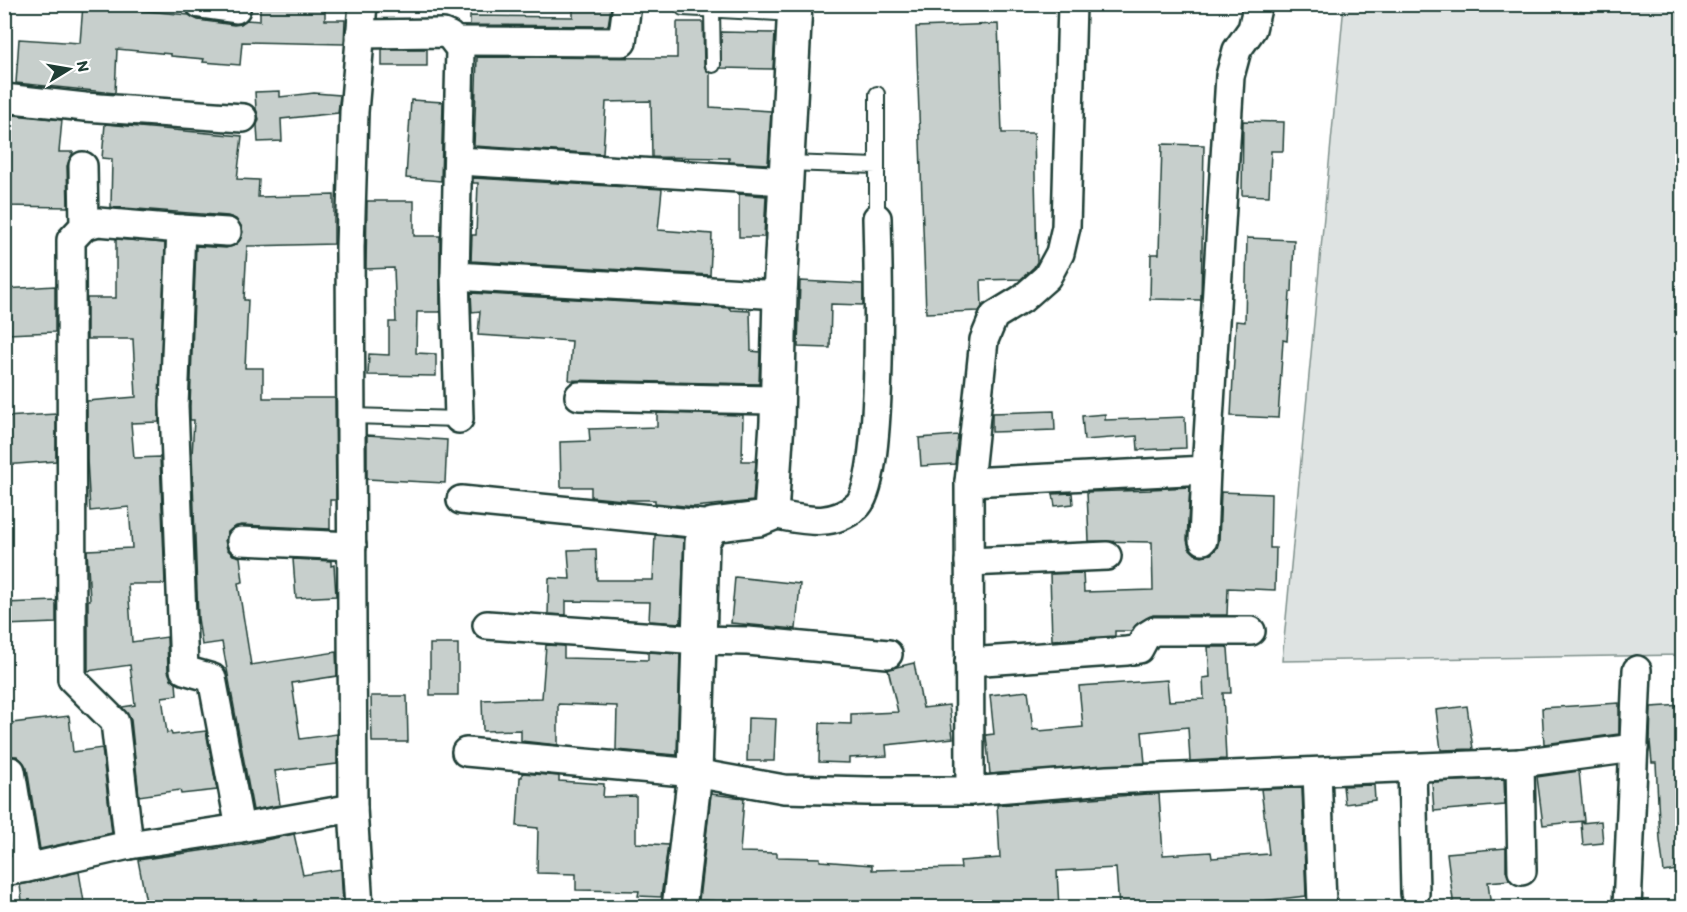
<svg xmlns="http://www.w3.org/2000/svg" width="1687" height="912" font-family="Itim,sans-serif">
  <rect width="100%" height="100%" fill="#fff"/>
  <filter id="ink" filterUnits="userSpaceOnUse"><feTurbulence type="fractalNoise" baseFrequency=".0167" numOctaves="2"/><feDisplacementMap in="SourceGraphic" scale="12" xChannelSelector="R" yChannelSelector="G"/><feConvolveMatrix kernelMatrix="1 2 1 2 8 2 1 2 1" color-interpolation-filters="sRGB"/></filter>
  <g filter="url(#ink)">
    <path fill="#dee3e2" stroke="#7e908b" stroke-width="1.5" d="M 1344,5 L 1682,5 L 1682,655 L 1282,661 Z"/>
    <g fill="#c7cfcc" stroke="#1f3d34" stroke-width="1.5">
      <path d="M 260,4 L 325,4 L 325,20 L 345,20 L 344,44 L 242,42 L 240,65 L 203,62 L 204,59 L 171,56 L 171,54 L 117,49 L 115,93 L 16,83 L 19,39 L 80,43 L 83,5 L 189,15 L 198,20 L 234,25 L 241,24 L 246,20 L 260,21 Z"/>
      <path d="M 611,7 L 608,26 L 470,25 L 470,16 L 573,17 L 573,9 Z"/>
      <path d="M 677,22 L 703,22 L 704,65 L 706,70 L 710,73 L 710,107 L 771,111 L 768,164 L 729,162 L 729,158 L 652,157 L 651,101 L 606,102 L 603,154 L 474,146 L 477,57 L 677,58 Z"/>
      <path d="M 998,24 L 1002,133 L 1034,133 L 1037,262 L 1034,267 L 1021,279 L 981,280 L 982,307 L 979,311 L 926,313 L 916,27 Z"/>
      <path d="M 721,32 L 775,33 L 773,69 L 721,68 Z"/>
      <rect x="382" y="49" width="45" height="17"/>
      <path d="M 280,91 L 280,97 L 314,93 L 340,95 L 338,113 L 281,119 L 282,141 L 258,142 L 257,125 L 259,119 L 256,109 L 255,92 Z"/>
      <path d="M 411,100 L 443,102 L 441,181 L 406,178 Z"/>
      <path d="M 4,114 L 62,120 L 59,152 L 73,152 L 67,166 L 68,207 L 4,206 Z"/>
      <path d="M 1243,121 L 1284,122 L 1283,151 L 1271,151 L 1269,196 L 1242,195 Z"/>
      <path d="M 105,124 L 242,136 L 237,179 L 259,180 L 258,197 L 334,195 L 334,244 L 247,246 L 244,300 L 248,300 L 245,368 L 263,368 L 263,398 L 335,398 L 336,500 L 330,500 L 330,529 L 241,525 L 234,527 L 228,532 L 225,540 L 227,549 L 233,555 L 240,557 L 243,582 L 238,583 L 251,665 L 336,652 L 337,676 L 292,683 L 300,739 L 337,734 L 337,764 L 275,771 L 280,805 L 253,810 L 222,642 L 202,645 L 198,618 L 192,455 L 194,420 L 190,420 L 190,406 L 196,246 L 226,248 L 233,246 L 240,240 L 243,232 L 241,226 L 236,219 L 228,216 L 111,207 L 112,159 L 102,158 Z"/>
      <path d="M 1162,144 L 1204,145 L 1201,300 L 1150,299 L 1151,254 L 1159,254 Z"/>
      <path d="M 473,178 L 662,189 L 658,230 L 712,234 L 710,275 L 471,261 L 472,235 L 476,235 L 478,183 L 473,183 Z"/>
      <path d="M 739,194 L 766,196 L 764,237 L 739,237 Z"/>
      <path d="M 367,201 L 414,201 L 414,236 L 440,236 L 440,312 L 417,312 L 416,353 L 436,354 L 436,376 L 368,375 L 369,354 L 389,355 L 389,322 L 396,322 L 394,268 L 366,269 Z"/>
      <path d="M 1247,238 L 1294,240 L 1292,292 L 1290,292 L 1287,341 L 1283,340 L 1278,418 L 1231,416 L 1236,321 L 1245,322 Z"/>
      <path d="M 116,239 L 165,243 L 159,422 L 131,423 L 134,458 L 160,457 L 165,584 L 128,584 L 132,642 L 167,637 L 168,671 L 171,679 L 176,683 L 177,695 L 162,697 L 167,733 L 171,732 L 172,735 L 206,731 L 217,790 L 181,794 L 180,790 L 139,796 L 131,720 L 122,707 L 135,705 L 130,665 L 88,671 L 88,600 L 90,600 L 87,550 L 132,548 L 129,507 L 90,511 L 87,459 L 87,401 L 136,397 L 133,339 L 87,339 L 87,298 L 116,298 Z"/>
      <path d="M 800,281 L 863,284 L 863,305 L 831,304 L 830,348 L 798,347 Z"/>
      <path d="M 55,286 L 55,332 L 7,334 L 4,289 Z"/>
      <path d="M 471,293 L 730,308 L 730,310 L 750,311 L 751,351 L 760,352 L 759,384 L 569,380 L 572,341 L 478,335 L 480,311 L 472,312 Z"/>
      <path d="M 1054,411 L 1055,430 L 992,432 L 992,413 Z"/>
      <path d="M 657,413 L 743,415 L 742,461 L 756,461 L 753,501 L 694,507 L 655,503 L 655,500 L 623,500 L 591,497 L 591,487 L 561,487 L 560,442 L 590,441 L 589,429 L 657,427 Z"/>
      <path d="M 56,414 L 56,461 L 4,465 L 4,417 Z"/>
      <path d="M 1105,414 L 1105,420 L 1185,417 L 1186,448 L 1138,450 L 1137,436 L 1084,440 L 1082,416 Z"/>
      <path d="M 367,435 L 447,440 L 445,483 L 367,479 Z"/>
      <path d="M 958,435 L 955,464 L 921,466 L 919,438 Z"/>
      <path d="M 1190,487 L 1187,540 L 1189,548 L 1195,554 L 1202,556 L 1211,554 L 1217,548 L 1219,541 L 1221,492 L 1271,494 L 1270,548 L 1276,548 L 1275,590 L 1228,588 L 1227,615 L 1153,615 L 1138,623 L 1131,631 L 1115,631 L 1115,636 L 1052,640 L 1050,574 L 1083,573 L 1084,592 L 1153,590 L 1152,542 L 1089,541 L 1087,492 L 1151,490 L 1151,489 Z"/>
      <path d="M 1072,493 L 1073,504 L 1055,506 L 1053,494 Z"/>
      <path d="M 655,535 L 684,538 L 681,623 L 649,621 L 650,602 L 566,601 L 566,615 L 548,614 L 549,578 L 570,579 L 568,550 L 596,549 L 597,580 L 653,580 Z"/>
      <path d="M 293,559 L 331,561 L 331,566 L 334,565 L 336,596 L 296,598 Z"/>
      <path d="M 735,577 L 800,584 L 796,629 L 731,623 Z"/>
      <path d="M 56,601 L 56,623 L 4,625 L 4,603 Z"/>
      <rect x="430" y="644" width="28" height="51"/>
      <path d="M 546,645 L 564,646 L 564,658 L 648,660 L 648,652 L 680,654 L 677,755 L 616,750 L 617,706 L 558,704 L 558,745 L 521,741 L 521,730 L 483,731 L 482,700 L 542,698 Z"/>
      <path d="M 1208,647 L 1226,647 L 1228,648 L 1231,693 L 1223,693 L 1226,759 L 1190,761 L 1188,727 L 1142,732 L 1145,763 L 990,774 L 986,735 L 994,734 L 990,695 L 1028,691 L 1033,730 L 1038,729 L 1039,731 L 1083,727 L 1079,686 L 1167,680 L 1169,701 L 1204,699 L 1203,678 L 1210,677 Z"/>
      <path d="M 914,663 L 923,708 L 949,705 L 953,738 L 886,745 L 887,756 L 849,758 L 849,763 L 819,762 L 820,723 L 851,724 L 851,714 L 898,712 L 888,669 Z"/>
      <path d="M 371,696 L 407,696 L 408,742 L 372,742 Z"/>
      <path d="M 1619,703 L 1619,734 L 1544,744 L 1542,708 Z"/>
      <path d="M 1683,705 L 1683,806 L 1677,807 L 1683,846 L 1683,869 L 1664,872 L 1660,840 L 1656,763 L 1652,763 L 1650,741 L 1651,707 Z"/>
      <path d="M 1467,706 L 1473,749 L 1441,750 L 1436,710 Z"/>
      <path d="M 69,716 L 73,752 L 102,748 L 112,833 L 40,849 L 27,768 L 23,762 L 17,756 L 6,756 L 4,724 Z"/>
      <path d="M 748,718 L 776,719 L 774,761 L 747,761 Z"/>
      <path d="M 1579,771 L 1584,821 L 1543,825 L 1537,777 Z"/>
      <path d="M 522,773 L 559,776 L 559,781 L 604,784 L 603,797 L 636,796 L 636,843 L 668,845 L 661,897 L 638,896 L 639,891 L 576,890 L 576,874 L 537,873 L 538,828 L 517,826 L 520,777 L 522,777 Z"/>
      <path d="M 1504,779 L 1505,805 L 1434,811 L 1432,782 Z"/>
      <path d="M 1374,785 L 1375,800 L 1345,804 L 1343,786 Z"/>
      <path d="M 1302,788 L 1306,896 L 1253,902 L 1253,908 L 1119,908 L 1116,868 L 1057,871 L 1059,908 L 964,908 L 963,904 L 871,907 L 820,905 L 820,907 L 792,907 L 792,904 L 699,900 L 711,794 L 744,798 L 740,852 L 777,853 L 777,857 L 820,858 L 820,861 L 872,865 L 872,870 L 961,868 L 960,861 L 1000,858 L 997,805 L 1147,794 L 1159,794 L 1163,855 L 1211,852 L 1212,858 L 1269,854 L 1261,789 Z"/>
      <path d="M 1601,821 L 1603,843 L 1583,845 L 1581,823 Z"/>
      <path d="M 294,834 L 303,875 L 341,869 L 343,905 L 326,908 L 149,908 L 148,901 L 146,902 L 138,860 L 247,844 Z"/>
      <path d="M 1506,848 L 1506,871 L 1510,880 L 1488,882 L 1491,908 L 1454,908 L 1447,853 Z"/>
      <path d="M 79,872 L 85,908 L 23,908 L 20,885 Z"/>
    </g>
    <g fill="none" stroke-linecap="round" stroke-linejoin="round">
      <defs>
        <g id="service">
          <path d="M 683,8 L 795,14"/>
          <path d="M 712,10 L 713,65"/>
          <path d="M 787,163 L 877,166 L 877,218"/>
          <path d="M 877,166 L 877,94"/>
          <path d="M 351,416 L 459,419"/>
        </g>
        <g id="minor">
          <path d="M 200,4 L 236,9"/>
          <path d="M 360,34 L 443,33 L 450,36 L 460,49 L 455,276 L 780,295"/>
          <path d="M 455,41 L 622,42 L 627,4"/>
          <path d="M 4,98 L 85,107 L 243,118"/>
          <path d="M 459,161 L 786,181"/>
          <path d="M 83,166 L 84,226 L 71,240 L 72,679 L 115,722 L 129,845 L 240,828 L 353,808"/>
          <path d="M 84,226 L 98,222 L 181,229 L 174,406 L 184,670 L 212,678 L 240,828"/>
          <path d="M 181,229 L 227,232"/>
          <path d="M 455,276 L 459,419"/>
          <path d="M 579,396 L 777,400"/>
          <path d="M 969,482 L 984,340 L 994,316 L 1022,299 L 1047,277 L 1060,253 L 1066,227 L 1072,4"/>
          <path d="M 461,500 L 712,525"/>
          <path d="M 771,514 C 802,519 830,529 857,506 C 885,482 878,262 877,218"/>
          <path d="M 1203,540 L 1206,470"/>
          <path d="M 241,541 L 352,546"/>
          <path d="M 969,562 L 1107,556"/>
          <path d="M 487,625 L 699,640 L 748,641 L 888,654"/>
          <path d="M 969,662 L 1127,651 L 1139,649 L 1146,636 L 1154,631 L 1251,631"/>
          <path d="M 466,752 L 695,773 L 784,789 L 867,791 L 970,791 L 1107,780 L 1520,763 L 1634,748"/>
          <path d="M 1520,763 L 1522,871"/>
          <path d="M 1412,768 L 1415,893"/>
          <path d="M 1317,772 L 1322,903"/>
          <path d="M 970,791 L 969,482 L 1206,470 L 1230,76 L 1237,50 L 1252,29 L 1258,4"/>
          <path d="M 27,868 L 129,845"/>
          <path d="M 4,872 L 27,868 L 11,771"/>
          <path d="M 359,908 L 353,808 L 350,247 L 354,112 L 363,4"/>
          <path d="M 1627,908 L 1637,670"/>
        </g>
        <path id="tertiary" d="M 679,908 L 695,773 L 702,542 L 712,525 L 759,519 L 771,514 L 777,422 L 780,295 L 795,4"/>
      </defs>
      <use href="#service" stroke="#1f3d34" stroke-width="18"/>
      <use href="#minor" stroke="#1f3d34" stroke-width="32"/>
      <use href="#tertiary" stroke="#1f3d34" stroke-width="38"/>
      <use href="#service" stroke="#fff" stroke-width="14"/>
      <use href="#minor" stroke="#fff" stroke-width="27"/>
      <use href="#tertiary" stroke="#fff" stroke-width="33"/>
    </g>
  </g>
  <rect width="1687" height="912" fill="none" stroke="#fff" stroke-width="24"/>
  <rect x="12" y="12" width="1663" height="888" fill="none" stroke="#1f3d34" stroke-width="2" filter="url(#ink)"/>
  <g transform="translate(69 69) rotate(79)" stroke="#ffffff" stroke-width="4.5" paint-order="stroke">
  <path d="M0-4.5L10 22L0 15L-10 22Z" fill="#1f3d34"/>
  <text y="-9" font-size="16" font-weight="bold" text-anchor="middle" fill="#1f3d34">N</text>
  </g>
</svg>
